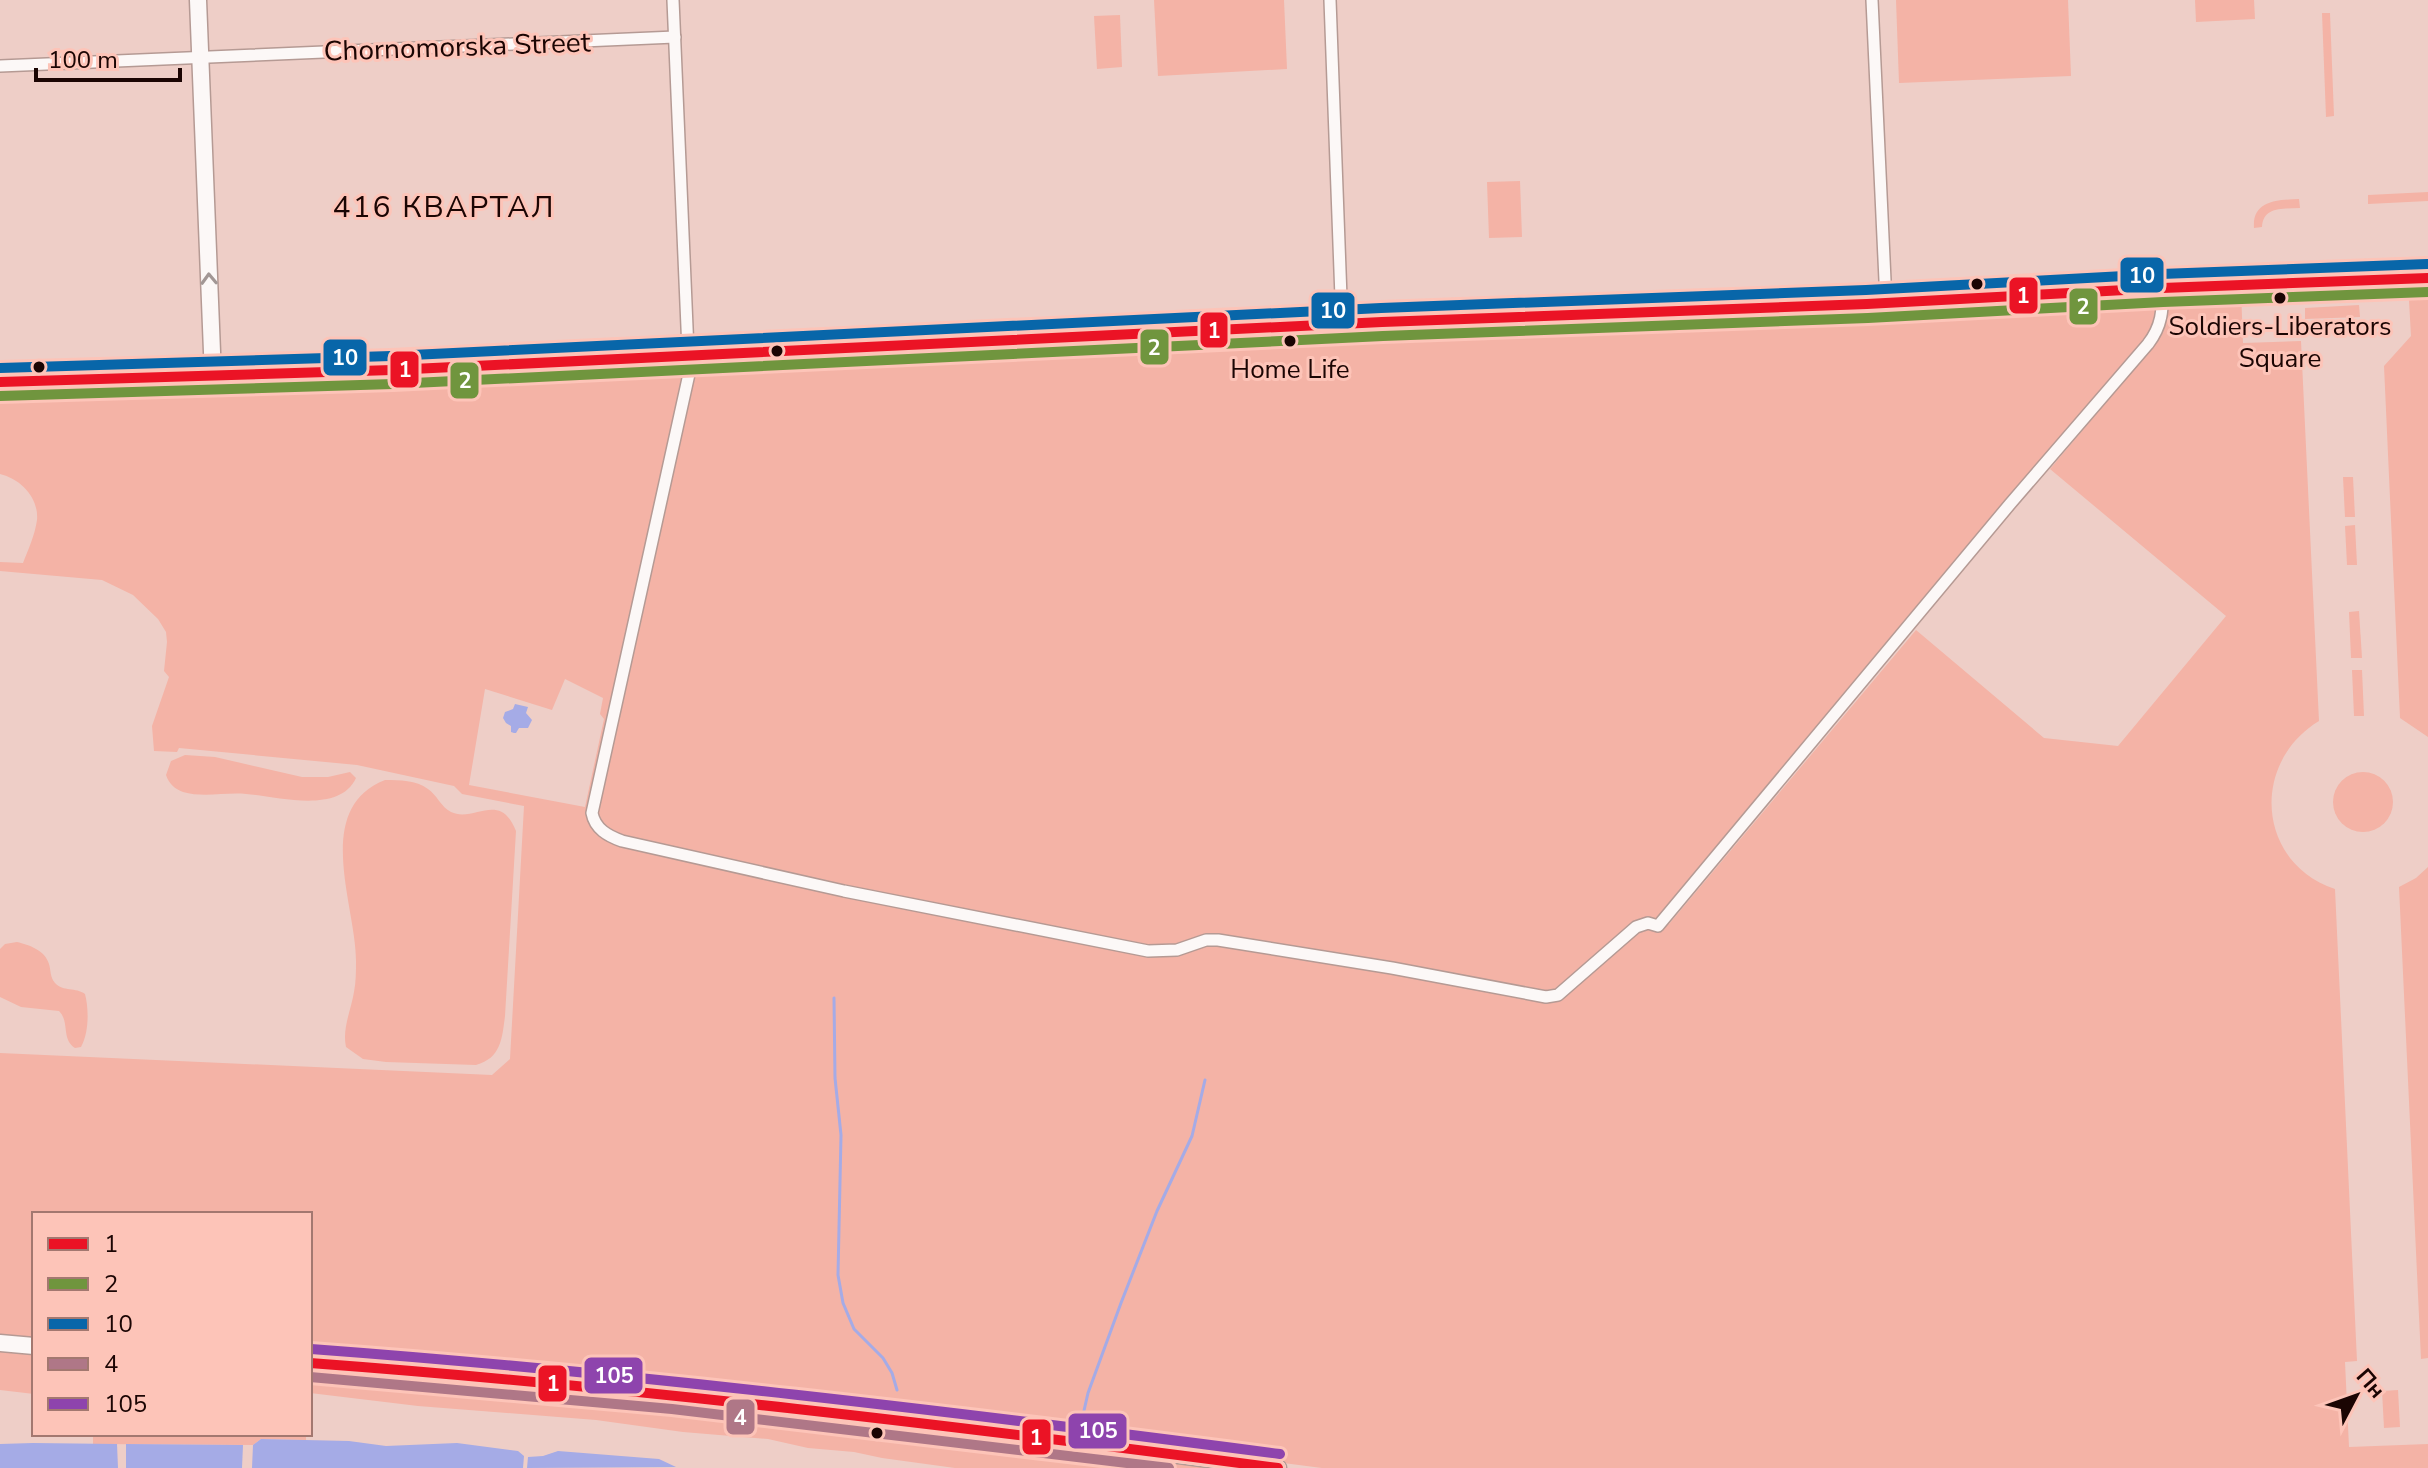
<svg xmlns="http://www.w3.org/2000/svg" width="2428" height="1468" font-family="'Nunito Sans',sans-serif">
  <rect width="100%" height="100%" fill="#eecec7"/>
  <g fill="#f4b3a6" fill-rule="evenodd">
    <path d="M 1154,0 L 1284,0 L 1287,69 L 1158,76 Z"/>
    <path d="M 1896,0 L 2068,0 L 2071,76 L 1899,83 Z"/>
    <path d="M 2195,0 L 2254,0 L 2255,19 L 2196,22 Z"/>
    <path d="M 2322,13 L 2330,13 L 2334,116 L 2326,117 Z"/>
    <path d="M 1120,15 L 1122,67 L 1097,69 L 1094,16 Z"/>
    <path d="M 1520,181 L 1522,237 L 1489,238 L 1487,182 Z"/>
    <path d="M 2428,192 L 2428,201 L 2368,204 L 2368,195 Z"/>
    <path d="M 2299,199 L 2300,208 C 2283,209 2263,206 2262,227 L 2254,228 C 2252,200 2278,200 2299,199 Z"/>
    <path d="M 2408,283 L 2428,283 L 2428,737 L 2400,718 L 2384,366 L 2411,336 Z"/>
    <path d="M 2241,290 L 2243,343 L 2301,341 L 2319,721 C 2250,763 2257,863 2335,889 L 2357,1361 L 2345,1362 L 2349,1447 L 2428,1444 L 2428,1468 L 1322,1468 L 957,1420 L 310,1356 L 310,1214 L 34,1214 L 34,1339 L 0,1337 L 0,1053 L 492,1075 L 510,1059 L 524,806 L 462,794 L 454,786 L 357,765 L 179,748 L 177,752 L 154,751 L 152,726 L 169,677 L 164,671 L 167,642 L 166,632 L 158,619 L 133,595 L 102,580 L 0,571 L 0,562 L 23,563 C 28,550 35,535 37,520 C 39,498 21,479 0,474 L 0,384 L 2164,294 L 2153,328 L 2142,346 L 1661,922 L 1669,924 L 1916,630 L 2044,738 L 2118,746 L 2226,616 L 2050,469 L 2149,351 L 2160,332 L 2173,293 ZM 565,679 L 603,698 L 600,714 L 604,719 L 585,807 L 469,785 L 485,689 L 552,710 Z"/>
    <path d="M 2359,305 L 2360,317 L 2305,319 L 2305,308 Z"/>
    <path d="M 2343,477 L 2353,477 L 2355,517 L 2345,517 Z"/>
    <path d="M 2355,525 L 2357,565 L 2347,565 L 2345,526 Z"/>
    <path d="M 2359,611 L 2362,658 L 2351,658 L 2349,612 Z"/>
    <path d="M 2352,670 L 2362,670 L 2364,716 L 2354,716 Z"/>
    <path d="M 185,755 L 215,757 L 302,777 L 328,777 L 350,772 L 356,778 C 339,815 276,796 246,794 C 226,792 203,798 183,792 C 175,789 169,784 166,775 L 171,761 Z"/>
    <circle cx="2363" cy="802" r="30"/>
    <path d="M 385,780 C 400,780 416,780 428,789 C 437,795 441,807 451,812 C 474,823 500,790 516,831 L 505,1016 C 502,1039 501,1058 476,1065 L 386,1062 L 363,1059 L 346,1047 C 342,1029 351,1010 354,992 C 356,982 356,971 356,961 C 356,905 312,809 385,780 Z"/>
    <path d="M 2428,867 L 2428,1358 L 2421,1359 L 2399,887 L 2416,878 Z"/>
    <path d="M 17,942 C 29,945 45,950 49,964 C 51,971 50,977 55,983 C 63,992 76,987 85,994 C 89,1009 89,1033 81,1047 L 75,1048 C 61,1039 70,1022 59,1011 L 21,1007 L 0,997 L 0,949 L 5,944 Z"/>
    <path d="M 0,1349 L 34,1351 L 34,1394 L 0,1390 Z"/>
    <path d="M 310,1369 L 652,1397 L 1233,1468 L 955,1468 L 882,1458 L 854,1452 L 808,1448 L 768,1439 L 683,1432 L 596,1420 L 418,1406 L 310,1393 Z"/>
    <path d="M 2398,1390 L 2400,1427 L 2384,1428 L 2382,1391 Z"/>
    <path d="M 93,1434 L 306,1434 L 306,1440 L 261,1439 L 253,1445 L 93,1444 Z"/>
  </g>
  <g fill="#a5abe6">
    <path d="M 515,704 L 528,707 L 526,713 L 532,720 L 528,728 L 519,728 L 516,733 L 514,733 L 511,732 L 511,726 L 506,723 L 503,718 L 505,712 L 513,709 Z"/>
    <path d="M 261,1439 L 349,1441 L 386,1446 L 457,1443 L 518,1451 L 524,1456 L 523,1468 L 252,1468 L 253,1445 Z"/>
    <path d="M 33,1443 L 117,1444 L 118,1468 L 0,1468 L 0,1444 Z"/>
    <path d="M 126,1444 L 243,1445 L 242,1468 L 126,1468 Z"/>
    <path d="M 558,1451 L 659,1459 L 676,1467 L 527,1468 L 528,1457 L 543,1456 Z"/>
  </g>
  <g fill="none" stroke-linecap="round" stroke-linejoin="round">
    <g stroke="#a5abe6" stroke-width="3">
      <path d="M 834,998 L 835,1078 L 841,1135 L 838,1275 L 843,1303 L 854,1329 L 883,1358 L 892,1373 L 897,1390"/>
      <path d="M 1083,1415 L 1088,1393 L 1121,1303 L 1157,1211 L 1192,1136 L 1205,1080"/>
    </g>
    <defs>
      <g id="street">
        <path d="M 673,0 L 689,374 L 592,813 C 595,829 608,836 622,841 L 844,891 L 1148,951 L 1177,950 L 1206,940 L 1218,940 L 1392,968 L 1546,997 L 1558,995 L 1636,927 L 1648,923 L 1658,926 L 2010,504 L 2148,344 C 2162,326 2163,310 2162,288"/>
        <path d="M 1330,0 L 1342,325"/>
        <path d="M 1872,0 L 1886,302"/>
        <path d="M 0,66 L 675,37"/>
      </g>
      <g id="secondary">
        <path d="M 198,0 L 213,377"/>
        <path d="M 0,382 L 392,370 L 1087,338 L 1382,322 L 1867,304 L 2162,288 L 2428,278"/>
        <path d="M 0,1343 L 34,1346"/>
        <path d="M 310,1363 C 634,1385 956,1426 1278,1468"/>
      </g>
    </defs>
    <use href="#street" stroke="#b59a94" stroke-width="14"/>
    <use href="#secondary" stroke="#b59a94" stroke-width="19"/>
    <use href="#street" stroke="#fcf8f7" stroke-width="11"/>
    <use href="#secondary" stroke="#fcf8f7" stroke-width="16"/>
    <defs>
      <g id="bus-1">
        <path d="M 0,382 L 392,370 L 1382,322 L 1867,304 L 2162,288 L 2428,278"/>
        <path d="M 310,1363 C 634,1387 956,1426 1278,1468"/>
      </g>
      <path id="bus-2" d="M 0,396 L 393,384 L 1383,336 L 1868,318 L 2163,302 L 2428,292"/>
      <path id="bus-3" d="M 0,368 L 391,356 L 1381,308 L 1866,290 L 2161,274 L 2427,264"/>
      <path id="bus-4" d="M 310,1377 L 672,1409 L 1169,1468"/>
      <path id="bus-5" d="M 311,1349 C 635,1373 957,1412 1280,1454"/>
    </defs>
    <use href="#bus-1" stroke="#fdc4b8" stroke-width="16"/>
    <use href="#bus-2" stroke="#fdc4b8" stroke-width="16"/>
    <use href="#bus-3" stroke="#fdc4b8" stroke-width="16"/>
    <use href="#bus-4" stroke="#fdc4b8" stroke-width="16"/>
    <use href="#bus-5" stroke="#fdc4b8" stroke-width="16"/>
    <use href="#bus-1" stroke="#eb1325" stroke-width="10"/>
    <use href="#bus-2" stroke="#70953e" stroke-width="10"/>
    <use href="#bus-3" stroke="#0866a9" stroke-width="10"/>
    <use href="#bus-4" stroke="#af7787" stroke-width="10"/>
    <use href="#bus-5" stroke="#8e44ad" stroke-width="10"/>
  </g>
  <defs><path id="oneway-chevron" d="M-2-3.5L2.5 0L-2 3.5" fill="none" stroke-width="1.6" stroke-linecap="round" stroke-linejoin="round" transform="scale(2)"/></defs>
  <use stroke="#a29795" href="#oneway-chevron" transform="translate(209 279) rotate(-92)"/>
  <g fill="#1b0503" stroke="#fdc4b8" stroke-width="3">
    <circle cx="1977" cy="284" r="7"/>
    <circle cx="2280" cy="298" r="7"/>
    <circle cx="1290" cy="341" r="7"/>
    <circle cx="777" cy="351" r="7"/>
    <circle cx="39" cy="367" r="7"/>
    <circle cx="877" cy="1433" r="7"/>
  </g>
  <g text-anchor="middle" stroke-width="6" stroke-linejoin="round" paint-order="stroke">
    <g font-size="26" fill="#1b0503" stroke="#fdc4b8">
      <text x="2280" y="335">Soldiers-Liberators<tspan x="2280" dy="32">Square</tspan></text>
      <text x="1290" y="378">Home Life</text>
    </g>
    <g font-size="28" fill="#1b0503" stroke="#fdc4b8">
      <text transform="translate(457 46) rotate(-2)" y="10">Chornomorska Street</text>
    </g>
    <g font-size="30" letter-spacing="2" fill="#1b0503" stroke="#fdc4b8">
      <text x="444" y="217">416 КВАРТАЛ</text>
    </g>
  </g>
  <g stroke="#fdc4b8" stroke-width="3">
    <rect x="2119" y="256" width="46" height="38" rx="8" fill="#0866a9"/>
    <rect x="2008" y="276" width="31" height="39" rx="8" fill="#eb1325"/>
    <rect x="2068" y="287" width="31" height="39" rx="8" fill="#70953e"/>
    <rect x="1310" y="291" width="46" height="39" rx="8" fill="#0866a9"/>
    <rect x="1199" y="311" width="30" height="38" rx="8" fill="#eb1325"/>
    <rect x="1139" y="328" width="31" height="38" rx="8" fill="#70953e"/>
    <rect x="322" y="338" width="46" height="39" rx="8" fill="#0866a9"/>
    <rect x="389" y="350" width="31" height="39" rx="8" fill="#eb1325"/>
    <rect x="449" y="361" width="31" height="39" rx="8" fill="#70953e"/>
    <rect x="583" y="1356" width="61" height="39" rx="8" fill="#8e44ad"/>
    <rect x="537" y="1364" width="31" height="39" rx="8" fill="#eb1325"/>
    <rect x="725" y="1398" width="31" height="38" rx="8" fill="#af7787"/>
    <rect x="1067" y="1412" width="61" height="38" rx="8" fill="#8e44ad"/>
    <rect x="1021" y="1418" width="31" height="38" rx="8" fill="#eb1325"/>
  </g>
  <g font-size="22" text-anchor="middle" font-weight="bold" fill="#fff">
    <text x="2142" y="283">10</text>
    <text x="2023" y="303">1</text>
    <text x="2083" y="314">2</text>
    <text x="1333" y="318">10</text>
    <text x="1214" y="338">1</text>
    <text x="1154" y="355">2</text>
    <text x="345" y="365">10</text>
    <text x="405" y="377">1</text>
    <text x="465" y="388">2</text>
    <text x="614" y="1383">105</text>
    <text x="553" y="1391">1</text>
    <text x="740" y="1425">4</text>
    <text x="1098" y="1438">105</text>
    <text x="1036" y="1445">1</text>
  </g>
  <rect x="32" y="1212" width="280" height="224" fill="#fdc4b8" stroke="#a37870" stroke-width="2"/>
  <rect x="48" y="1238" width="40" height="12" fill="#eb1325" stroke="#a37870" stroke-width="2"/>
  <text x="104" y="1252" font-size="24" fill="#1b0503">1</text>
  <rect x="48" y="1278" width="40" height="12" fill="#70953e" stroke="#a37870" stroke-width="2"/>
  <text x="104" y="1292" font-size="24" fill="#1b0503">2</text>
  <rect x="48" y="1318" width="40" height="12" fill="#0866a9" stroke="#a37870" stroke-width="2"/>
  <text x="104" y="1332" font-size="24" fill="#1b0503">10</text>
  <rect x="48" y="1358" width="40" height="12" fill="#af7787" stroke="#a37870" stroke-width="2"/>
  <text x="104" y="1372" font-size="24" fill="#1b0503">4</text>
  <rect x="48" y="1398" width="40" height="12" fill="#8e44ad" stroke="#a37870" stroke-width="2"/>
  <text x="104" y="1412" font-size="24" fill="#1b0503">105</text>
  <g transform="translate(2356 1396) rotate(49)" stroke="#fdc4b8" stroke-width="6" paint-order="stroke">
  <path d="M0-6L14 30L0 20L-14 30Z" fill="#1b0503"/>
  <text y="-12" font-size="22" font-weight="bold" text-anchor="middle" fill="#1b0503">Пн</text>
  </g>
  <path d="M36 68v12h144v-12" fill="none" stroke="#1b0503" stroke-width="4"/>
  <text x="48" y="68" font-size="24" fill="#1b0503" stroke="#fdc4b8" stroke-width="6" paint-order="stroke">100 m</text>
</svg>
